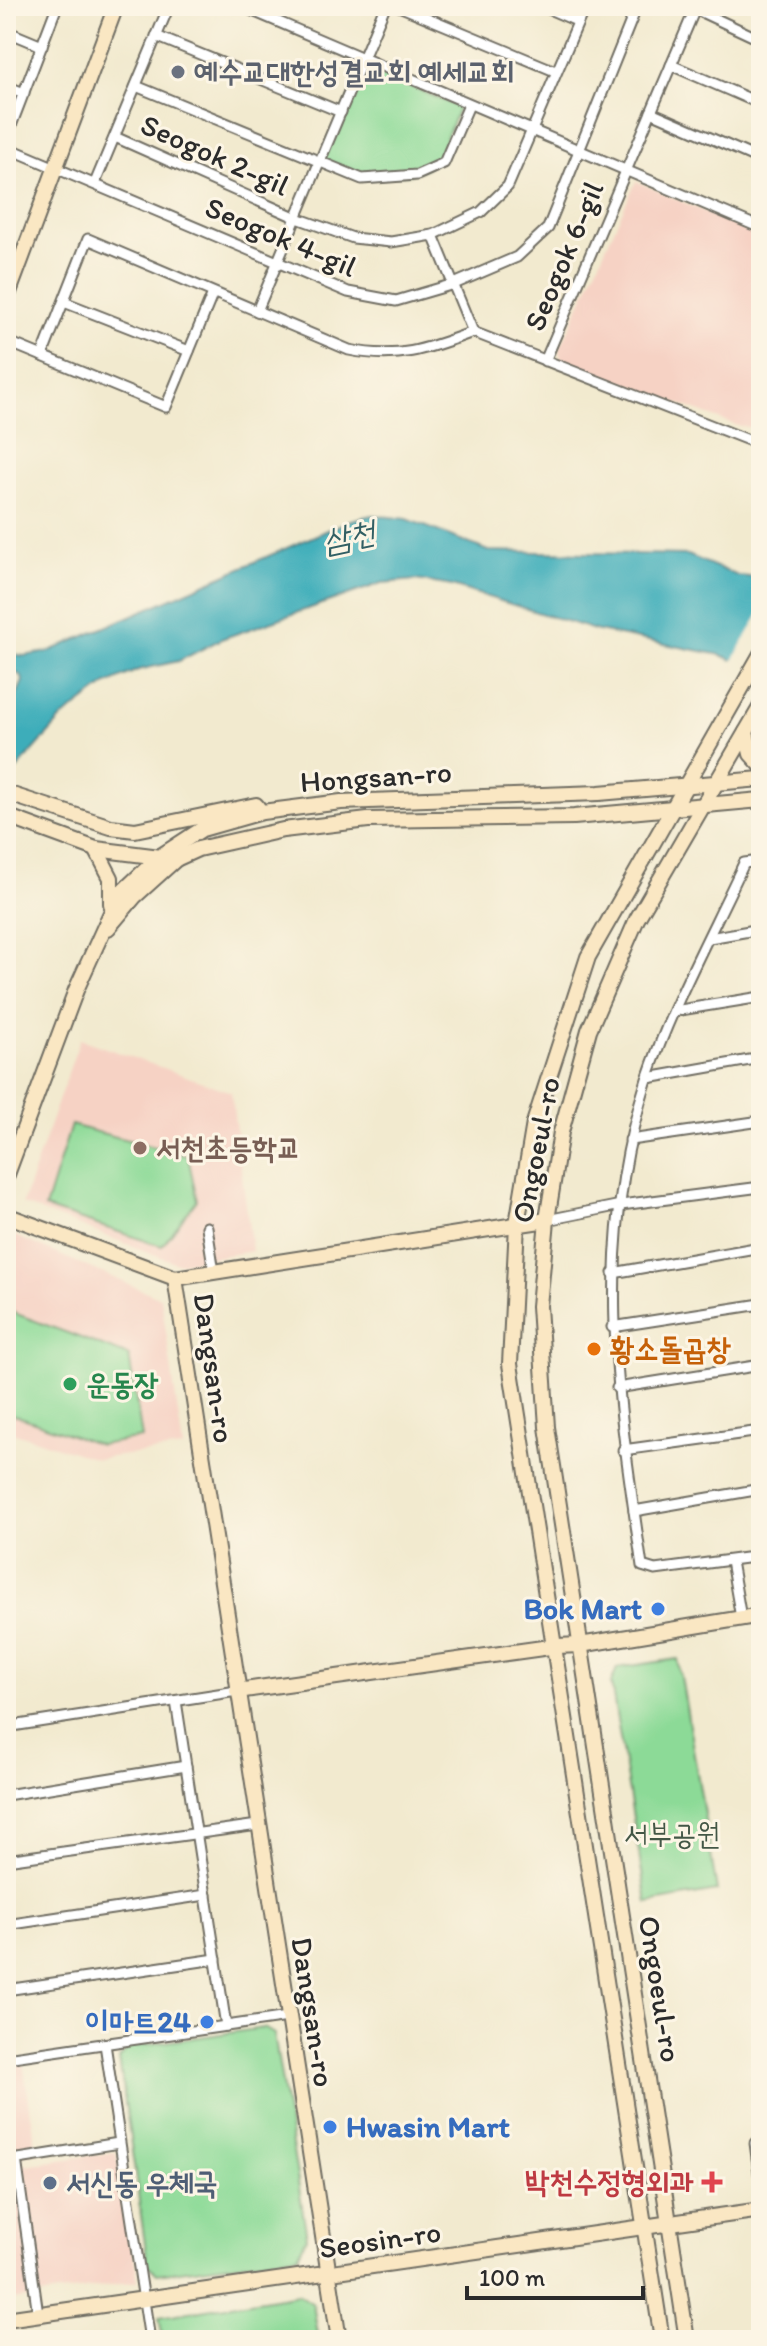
<svg xmlns="http://www.w3.org/2000/svg" width="767" height="2346" font-family="Itim,'Poor Story',sans-serif">
  <rect width="100%" height="100%" fill="#fcf5e5"/>
  <filter id="ink" filterUnits="userSpaceOnUse"><feTurbulence type="fractalNoise" baseFrequency=".0125" numOctaves="2"/><feDisplacementMap in="SourceGraphic" scale="16" xChannelSelector="R" yChannelSelector="G"/><feConvolveMatrix kernelMatrix="1 2 1 2 8 2 1 2 1" color-interpolation-filters="sRGB"/></filter>
  <filter id="wash" filterUnits="userSpaceOnUse"><feTurbulence type="fractalNoise" baseFrequency=".006" numOctaves="4" result="noise"/><feDisplacementMap in="SourceGraphic" scale="32" xChannelSelector="R" yChannelSelector="G"/><feGaussianBlur stdDeviation="1.8" result="paint"/><feColorMatrix in="noise" values="0 0 0 0 0 0 0 0 0 0 0 0 0 0 0 0 0 1.4 0 .05"/><feComposite in="paint" operator="in"/></filter>
  <g filter="url(#wash)">
    <rect width="100%" height="100%" fill="#f2eacf"/>
    <g fill="#f6d2c4">
      <path d="M 636,181 L 761,237 L 761,428 L 738,426 L 561,359 L 559,351 Z"/>
      <path d="M 80,1039 L 231,1092 L 252,1251 L 177,1263 L 22,1204 Z"/>
      <path d="M 6,1232 L 161,1298 L 183,1448 L 95,1459 L 6,1430 Z"/>
      <path d="M 23,2063 L 37,2152 L 6,2157 L 6,2065 Z"/>
      <path d="M 116,2152 L 138,2281 L 6,2301 L 6,2168 Z"/>
    </g>
    <g fill="#8cda97" stroke="#5c8261" stroke-width="2">
      <path d="M 362,66 L 459,107 L 437,160 L 426,168 L 412,174 L 357,178 L 321,164 Z"/>
      <path d="M 71,1125 L 188,1156 L 197,1200 L 162,1246 L 45,1208 Z"/>
      <path d="M 6,1310 L 129,1356 L 142,1438 L 99,1445 L 6,1412 Z"/>
      <path d="M 678,1659 L 717,1891 L 647,1903 L 611,1683 L 617,1668 Z"/>
      <path d="M 264,2028 L 274,2034 L 307,2237 L 298,2255 L 157,2274 L 148,2265 L 119,2059 L 129,2047 Z"/>
      <path d="M 298,2294 L 313,2304 L 319,2340 L 163,2340 L 159,2317 Z"/>
    </g>
    <path fill="#3dadba" stroke="#346c72" stroke-width="2" d="M 372,515 L 407,519 L 488,551 L 688,555 L 738,576 L 761,578 L 761,672 L 721,655 L 598,631 L 452,586 L 416,580 L 382,583 L 221,639 L 179,661 L 138,670 L 107,684 L 63,717 L 16,770 L 6,794 L 6,720 L 23,681 L 21,675 L 6,669 L 6,652 L 23,656 L 48,652 L 351,520 Z"/>
    <path fill="#f2eacf" d="M 761,611 L 761,676 L 731,664 Z"/>
  </g>
  <g filter="url(#ink)">
    <g fill="none" stroke-linecap="round" stroke-linejoin="round">
      <defs>
        <g id="street">
          <path d="M 241,6 L 761,228"/>
          <path d="M 399,6 L 555,71"/>
          <path d="M 542,6 L 577,21"/>
          <path d="M 6,31 L 42,46"/>
          <path d="M 156,36 L 341,112"/>
          <path d="M 671,65 L 761,104"/>
          <path d="M 6,86 L 24,93"/>
          <path d="M 136,86 L 362,179 L 417,175 L 444,163 L 469,105"/>
          <path d="M 651,112 L 761,160"/>
          <path d="M 115,137 L 297,218 L 353,238 L 391,242 L 433,235 L 481,212 L 508,186 L 585,6"/>
          <path d="M 6,139 L 57,6"/>
          <path d="M 6,147 L 348,292 L 396,301 L 454,284 L 517,257 L 548,228 L 637,6"/>
          <path d="M 95,183 L 169,6"/>
          <path d="M 433,235 L 473,332 L 761,445"/>
          <path d="M 64,302 L 189,351"/>
          <path d="M 257,311 L 385,6"/>
          <path d="M 6,341 L 166,407 L 213,293"/>
          <path d="M 42,356 L 88,239 L 349,350 C 399,360 427,349 473,332"/>
          <path d="M 545,361 L 695,9 L 761,40"/>
          <path d="M 761,861 L 744,863 C 711,934 672,1005 647,1079 C 593,1247 617,1396 642,1566 L 655,1570 L 761,1556"/>
          <path d="M 709,938 L 761,929"/>
          <path d="M 674,1011 L 761,997"/>
          <path d="M 648,1078 L 761,1058"/>
          <path d="M 630,1140 L 761,1121"/>
          <path d="M 547,1220 L 621,1205 L 761,1187"/>
          <path d="M 207,1227 L 214,1272"/>
          <path d="M 613,1273 L 761,1247"/>
          <path d="M 612,1327 L 761,1304"/>
          <path d="M 617,1388 L 761,1365"/>
          <path d="M 623,1450 L 761,1431"/>
          <path d="M 634,1511 L 761,1489"/>
          <path d="M 731,1561 L 741,1618"/>
          <path d="M 176,1701 L 226,2026"/>
          <path d="M 6,1727 L 237,1691"/>
          <path d="M 6,1795 L 186,1766"/>
          <path d="M 6,1860 L 258,1825"/>
          <path d="M 6,1925 L 206,1895"/>
          <path d="M 6,1990 L 216,1959"/>
          <path d="M 105,2044 L 150,2340"/>
          <path d="M 6,2058 L 288,2017"/>
          <path d="M 761,2142 L 755,2143 L 761,2187"/>
          <path d="M 16,2159 L 38,2314"/>
          <path d="M 6,2161 L 119,2143"/>
        </g>
        <g id="secondary">
          <path d="M 6,300 L 116,6"/>
          <path d="M 746,732 L 751,754 L 761,765"/>
          <path d="M 6,793 L 111,827 L 135,830 L 256,805 L 261,812"/>
          <path d="M 6,816 L 96,849 L 176,859 L 198,849 L 283,830 L 368,820 L 574,817 L 761,800"/>
          <path d="M 96,849 L 111,878 L 111,904"/>
          <path d="M 108,928 L 135,896 L 176,859"/>
          <path d="M 6,1177 L 76,990 L 119,895 L 159,857 L 202,829 L 262,812 L 341,802 L 599,793 L 761,779"/>
          <path d="M 6,1215 L 175,1278 L 339,2340"/>
          <path d="M 175,1278 L 547,1220"/>
          <path d="M 237,1691 L 557,1646 L 580,1645 L 761,1615"/>
          <path d="M 6,2319 L 761,2210"/>
          <path d="M 662,2340 L 510,1364 L 517,1224 L 534,1123 L 588,957 L 761,654"/>
          <path d="M 687,2340 L 547,1427 L 539,1306 L 547,1220 L 561,1132 L 589,1030 L 637,919 L 761,706"/>
        </g>
      </defs>
      <use href="#street" stroke="#716e64" stroke-width="13"/>
      <use href="#secondary" stroke="#716e64" stroke-width="18"/>
      <use href="#street" stroke="#fff" stroke-width="9"/>
      <use href="#secondary" stroke="#fae7c3" stroke-width="14"/>
    </g>
  </g>
  <circle fill="#6b7280" stroke="#fcf5e5" stroke-width="3" cx="178" cy="72" r="8"/>
  <circle fill="#8d6e63" stroke="#fcf5e5" stroke-width="3" cx="140" cy="1148" r="8"/>
  <circle fill="#e8710a" stroke="#fcf5e5" stroke-width="3" cx="594" cy="1349" r="8"/>
  <circle fill="#2e9e5b" stroke="#fcf5e5" stroke-width="3" cx="70" cy="1384" r="8"/>
  <g fill="#3f7fe0" stroke="#fcf5e5" stroke-width="3">
    <circle cx="658" cy="1609" r="8"/>
    <circle cx="207" cy="2022" r="8"/>
    <circle cx="330" cy="2127" r="8"/>
  </g>
  <path fill="#e0444e" stroke="#fcf5e5" stroke-width="3" d="M708 2170h8v8h8v8h-8v8h-8v-8h-8v-8h8z"/>
  <circle fill="#5c6f8a" stroke="#fcf5e5" stroke-width="3" cx="50" cy="2183" r="8"/>
  <g text-anchor="middle" stroke-width="6" stroke-linejoin="round" paint-order="stroke">
    <g font-size="30" font-weight="bold" fill="#5b616d" stroke="#fcf5e5" text-anchor="start">
      <text x="194" y="82">예수교대한성결교회 예세교회</text>
    </g>
    <g font-size="30" fill="#2b2b2b" stroke="#fcf5e5">
      <text transform="translate(215 155) rotate(24)" y="10">Seogok 2-gil</text>
      <text transform="translate(281 237) rotate(23)" y="10">Seogok 4-gil</text>
      <text transform="translate(564 256) rotate(-67)" y="10">Seogok 6-gil</text>
      <text transform="translate(376 777) rotate(-4)" y="10">Hongsan-ro</text>
      <text transform="translate(536 1150) rotate(-79)" y="10">Ongoeul-ro</text>
      <text transform="translate(214 1368) rotate(82)" y="10">Dangsan-ro</text>
      <text transform="translate(660 1989) rotate(81)" y="10">Ongoeul-ro</text>
      <text transform="translate(313 2012) rotate(81)" y="10">Dangsan-ro</text>
      <text transform="translate(380 2240) rotate(-8)" y="10">Seosin-ro</text>
    </g>
    <g font-size="30" font-weight="bold" fill="#785e54" stroke="#fcf5e5" text-anchor="start">
      <text x="156" y="1158">서천초등학교</text>
    </g>
    <g font-size="30" font-weight="bold" fill="#c56008" stroke="#fcf5e5" text-anchor="start">
      <text x="610" y="1359">황소돌곱창</text>
    </g>
    <g font-size="30" font-weight="bold" fill="#27864d" stroke="#fcf5e5" text-anchor="start">
      <text x="86" y="1394">운동장</text>
    </g>
    <g font-size="30" font-weight="bold" fill="#366cbe" stroke="#fcf5e5" text-anchor="end">
      <text x="642" y="1619">Bok Mart</text>
      <text x="191" y="2032">이마트24</text>
      <text x="346" y="2137" text-anchor="start">Hwasin Mart</text>
    </g>
    <g font-size="30" fill="#435746" stroke="#fcf5e5">
      <text x="672" y="1844">서부공원</text>
    </g>
    <g font-size="30" font-weight="bold" fill="#be3a42" stroke="#fcf5e5" text-anchor="end">
      <text x="694" y="2192">박천수정형외과</text>
    </g>
    <g font-size="30" font-weight="bold" fill="#4e5e75" stroke="#fcf5e5" text-anchor="start">
      <text x="66" y="2193">서신동 우체국</text>
    </g>
    <g font-size="32" font-style="italic" fill="#325f64" stroke="#fcf5e5">
      <text transform="translate(349 536) rotate(-12)" y="11">삼천</text>
    </g>
  </g>
  <rect width="767" height="2346" fill="none" stroke="#fcf5e5" stroke-width="32"/>
  <path d="M467 2286v12h176v-12" fill="none" stroke="#2b2b2b" stroke-width="4"/>
  <text x="479" y="2286" font-size="24" fill="#2b2b2b" stroke="#fcf5e5" stroke-width="6" paint-order="stroke">100 m</text>
</svg>
